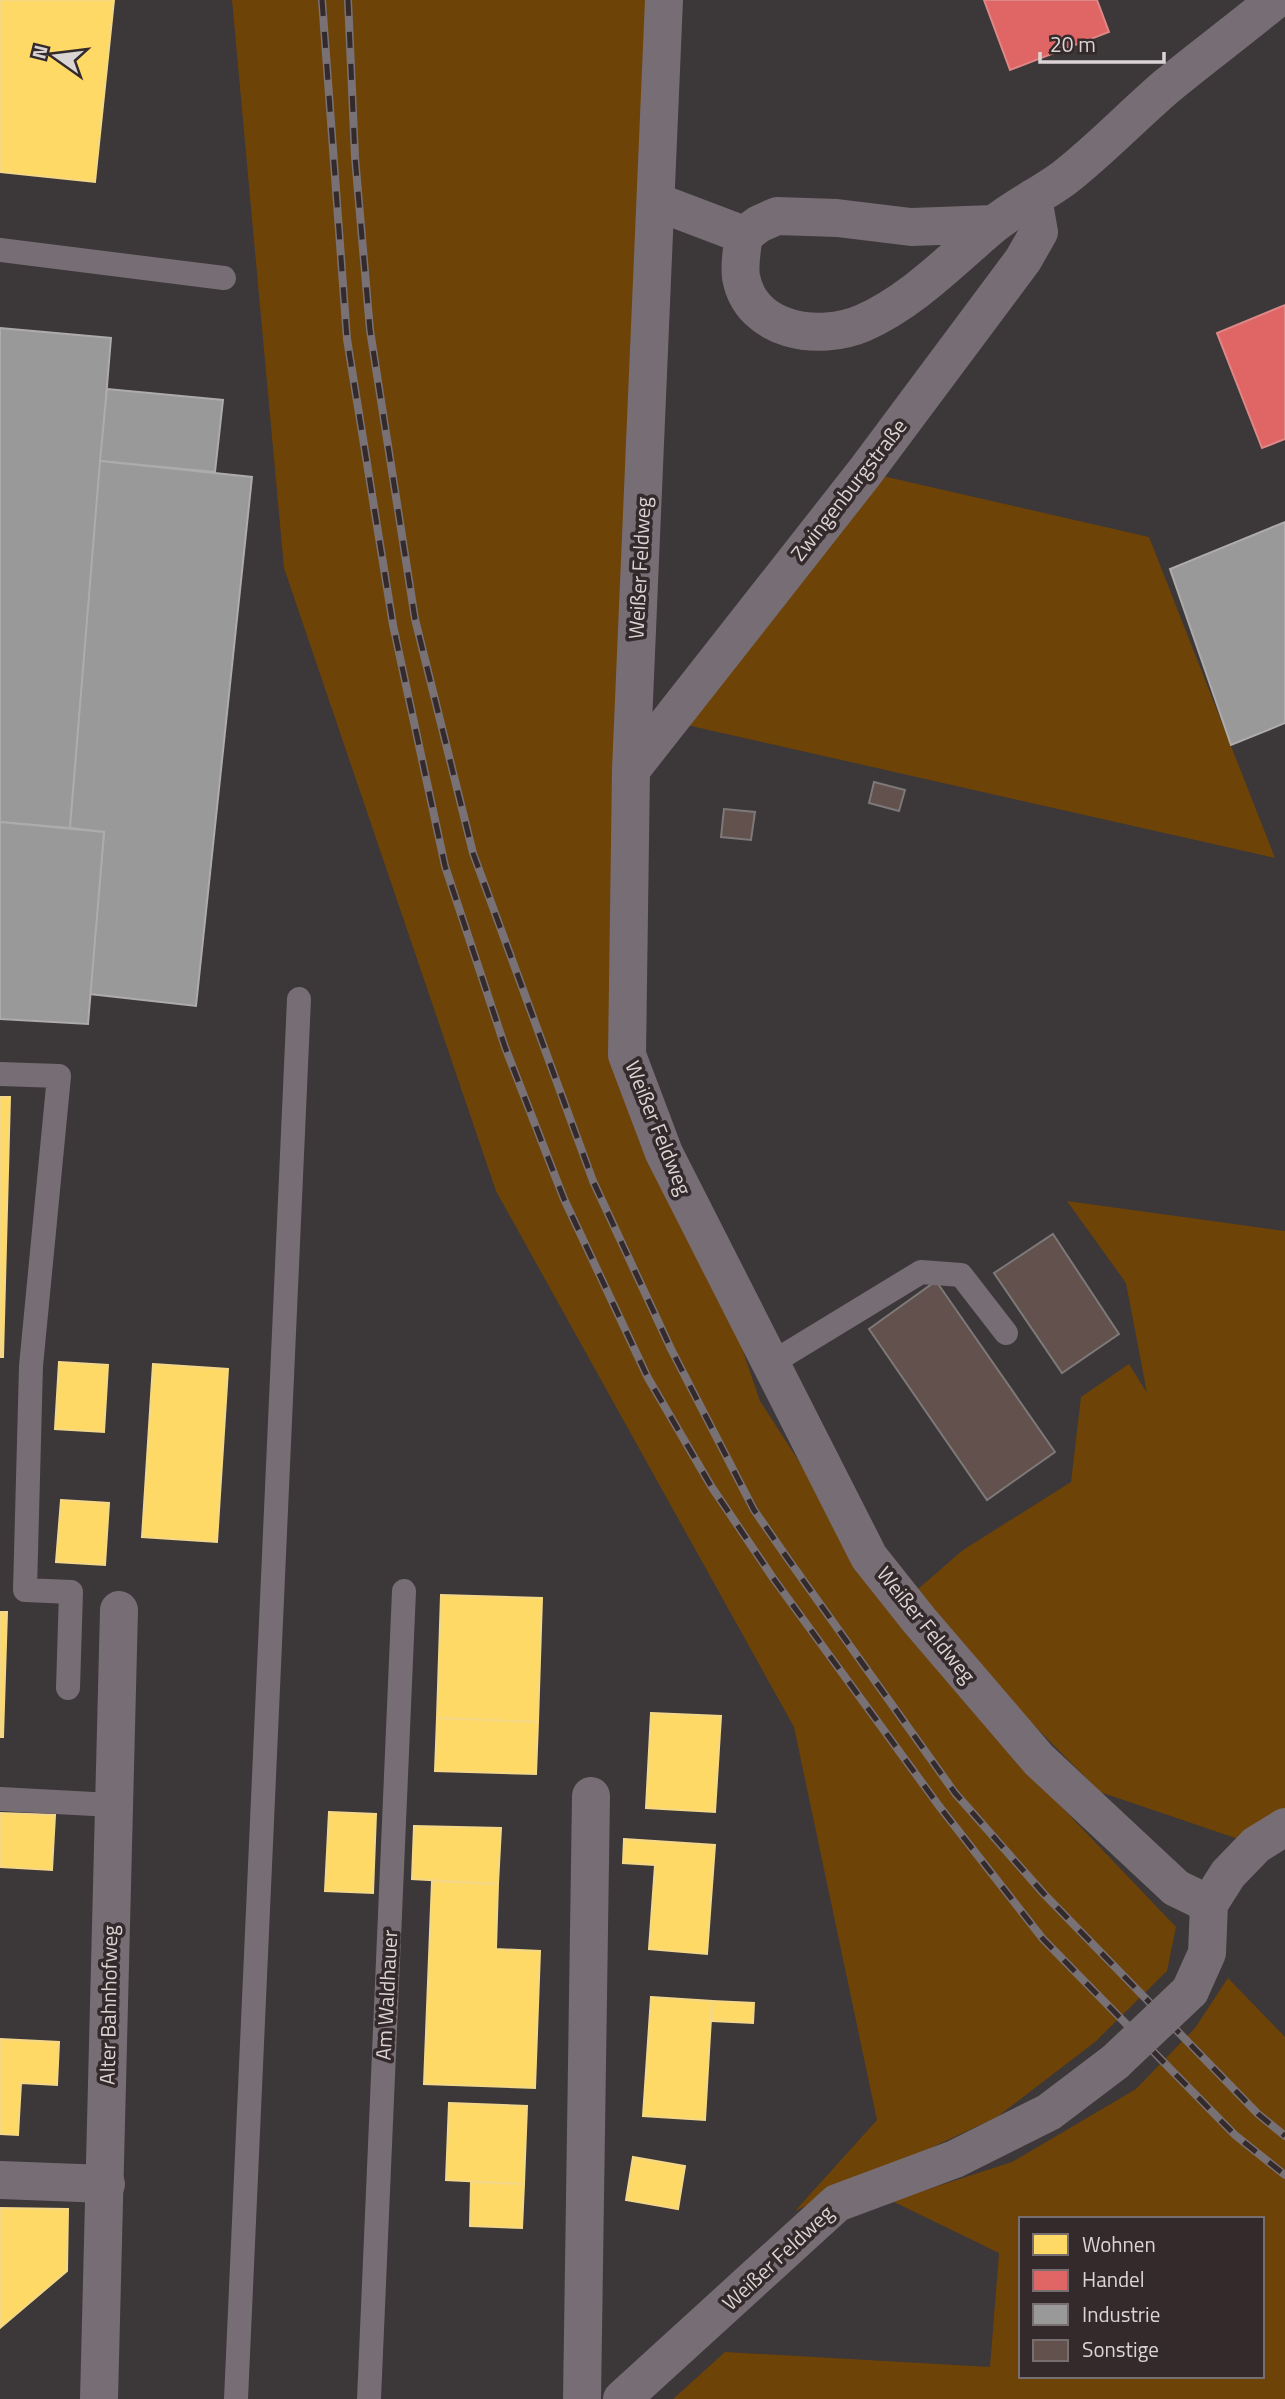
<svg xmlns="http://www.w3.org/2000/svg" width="1285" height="2399" font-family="'Titillium Web',sans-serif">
  <rect width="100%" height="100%" fill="#3c3738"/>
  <g fill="#6e4308" fill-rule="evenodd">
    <path d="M 232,0 L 671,0 L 627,1055 L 674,1149 L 760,1401 L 860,1556 L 1053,1798 L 1176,1927 L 1167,1971 L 1095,2042 L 997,2117 L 795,2211 L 877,2120 L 794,1727 L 496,1191 L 284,568 Z"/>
    <path d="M 865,472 L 1149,537 L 1275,858 L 669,721 Z"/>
    <path d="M 1067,1201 L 1285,1231 L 1285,1827 L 1256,1845 L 1100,1792 L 984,1675 L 918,1589 L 963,1550 L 1071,1482 L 1081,1397 L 1129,1364 L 1147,1393 L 1126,1283 Z"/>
    <path d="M 1228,1978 L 1285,2037 L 1285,2399 L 673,2399 L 725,2352 L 990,2367 L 999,2253 L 892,2201 L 1012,2162 L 1136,2089 L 1195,2028 ZM 1021,2219 L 1262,2219 L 1262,2376 L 1021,2376 Z"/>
  </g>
  <g fill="#ffd966" stroke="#f4d887" stroke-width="2">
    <path d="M 0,0 L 114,0 L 95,182 L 0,172 Z"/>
    <path d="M 0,1097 L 10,1097 L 3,1357 L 0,1357 Z"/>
    <path d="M 59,1362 L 108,1365 L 104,1432 L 55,1429 Z"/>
    <path d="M 153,1364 L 228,1369 L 217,1542 L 142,1537 Z"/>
    <path d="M 61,1500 L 109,1503 L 105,1565 L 56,1562 Z"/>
    <path d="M 441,1595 L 542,1598 L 538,1722 L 437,1718 Z"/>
    <path d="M 0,1612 L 7,1612 L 3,1737 L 0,1737 Z"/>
    <path d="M 651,1713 L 721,1716 L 715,1812 L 646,1808 Z"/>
    <path d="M 437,1718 L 538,1722 L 536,1774 L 435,1771 Z"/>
    <path d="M 329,1812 L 376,1814 L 373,1893 L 325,1891 Z"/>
    <path d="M 0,1813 L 55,1815 L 52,1870 L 0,1867 Z"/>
    <path d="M 414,1826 L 501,1828 L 498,1884 L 412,1879 Z"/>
    <path d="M 624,1839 L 715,1845 L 707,1954 L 649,1949 L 655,1865 L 623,1863 Z"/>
    <path d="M 432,1881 L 498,1884 L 496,1949 L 540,1951 L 535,2088 L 424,2084 Z"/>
    <path d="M 651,1997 L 712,2001 L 705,2120 L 643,2116 Z"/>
    <path d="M 712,2001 L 754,2003 L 753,2023 L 712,2021 Z"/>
    <path d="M 0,2039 L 59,2042 L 57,2085 L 21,2083 L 18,2135 L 0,2134 Z"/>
    <path d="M 449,2103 L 527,2106 L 524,2184 L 446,2180 Z"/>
    <path d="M 633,2157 L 685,2166 L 678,2209 L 626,2200 Z"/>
    <path d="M 471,2182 L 524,2184 L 522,2228 L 470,2226 Z"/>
    <path d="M 0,2208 L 68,2209 L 67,2271 L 0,2328 Z"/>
  </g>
  <g fill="#e06666" stroke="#de8787" stroke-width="2">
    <path d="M 984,0 L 1097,0 L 1109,32 L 1010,70 Z"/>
    <path d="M 1285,305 L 1285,439 L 1262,448 L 1217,333 Z"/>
  </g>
  <g fill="#999" stroke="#adabab" stroke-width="2">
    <path d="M 0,328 L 111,338 L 70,828 L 0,822 Z"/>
    <path d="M 107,389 L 223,400 L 215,472 L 100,461 Z"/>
    <path d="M 100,461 L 252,477 L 196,1006 L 90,994 L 104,832 L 70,828 Z"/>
    <path d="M 1285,522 L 1285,723 L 1231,745 L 1170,569 Z"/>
    <path d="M 0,822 L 104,832 L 88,1024 L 0,1019 Z"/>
  </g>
  <g fill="#62514d" stroke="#7d7979" stroke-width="2">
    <path d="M 874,782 L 905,790 L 899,811 L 869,803 Z"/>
    <path d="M 724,809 L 755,812 L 751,840 L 721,837 Z"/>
    <path d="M 1053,1234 L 1119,1334 L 1062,1373 L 994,1273 Z"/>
    <path d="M 936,1281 L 1055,1452 L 987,1500 L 869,1329 Z"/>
  </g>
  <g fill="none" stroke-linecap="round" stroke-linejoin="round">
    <g stroke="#776d74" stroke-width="24">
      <path d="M 0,250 L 224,278"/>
      <path d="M 0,1074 L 59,1076 L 31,1366 L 25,1590 L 71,1592 L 68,1688"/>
      <path d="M 770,1364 L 921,1272 L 961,1275 L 1006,1333"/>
      <path d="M 0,1799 L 112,1805"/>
      <path d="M 236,2399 L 299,999"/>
      <path d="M 369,2399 L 404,1591"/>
    </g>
    <g stroke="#776d74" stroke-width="38">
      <path d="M 664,0 L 631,770 L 627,1055 L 664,1153 L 869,1557 L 919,1620 L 1039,1760 L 1176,1888 L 1209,1904"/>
      <path d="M 657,202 L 744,235"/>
      <path d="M 994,224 L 911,227 L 837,218 L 777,216 L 759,224 L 744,235 C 742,249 739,264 741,277 C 751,332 819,342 863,323 C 914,300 951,260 993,225 C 1015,207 1041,195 1064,178 C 1100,150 1132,116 1167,86 C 1202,57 1239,30 1275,0"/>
      <path d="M 631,770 L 865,472 L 1023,260 L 1039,232 L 1033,198"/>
      <path d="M 1190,1991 L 1207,1953 L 1209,1904 L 1228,1874 L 1256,1845 L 1285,1827"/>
      <path d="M 0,2180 L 106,2184"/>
      <path d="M 99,2399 L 119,1610"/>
      <path d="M 582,2399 L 591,1796"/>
      <path d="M 622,2399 L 837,2203 L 955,2159 L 1049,2112 L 1115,2062"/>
    </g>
    <defs>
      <g id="rail">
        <path d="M 322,0 L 347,339 L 393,625 L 445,866 L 505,1047 L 564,1199 L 648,1378 L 711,1486 L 773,1578 L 939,1806 L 1043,1939 L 1235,2135 L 1285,2175"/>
        <path d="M 348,0 L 355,157 L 370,330 L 415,619 L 473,853 L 593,1181 L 671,1349 L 754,1510 L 788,1559 L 955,1793 L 1044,1894 L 1258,2114 L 1285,2136"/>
      </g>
    </defs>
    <use href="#rail" stroke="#787276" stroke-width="8"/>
    <use href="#rail" stroke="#342a2c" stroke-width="5" stroke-dasharray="16" stroke-linecap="butt"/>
    <path stroke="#776d74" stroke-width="38" d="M 1115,2062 L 1190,1991"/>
  </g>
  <g text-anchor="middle" stroke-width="7" stroke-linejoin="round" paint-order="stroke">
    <g font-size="21" fill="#dbd4d5" stroke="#342a2c">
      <text transform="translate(849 490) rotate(-52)" y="7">Zwingenburgstraße</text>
      <text transform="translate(640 568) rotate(-87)" y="7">Weißer Feldweg</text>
      <text transform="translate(658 1128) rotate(68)" y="7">Weißer Feldweg</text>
      <text transform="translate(926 1625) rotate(51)" y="7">Weißer Feldweg</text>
      <text transform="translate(387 1995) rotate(-87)" y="7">Am Waldhauer</text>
      <text transform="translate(109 2005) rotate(-89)" y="7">Alter Bahnhofweg</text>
      <text transform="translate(778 2258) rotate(-43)" y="7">Weißer Feldweg</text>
    </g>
  </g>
  <rect x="1019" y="2217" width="245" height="161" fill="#342a2c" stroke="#776e70" stroke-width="2"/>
  <rect x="1033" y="2234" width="35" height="21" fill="#ffd966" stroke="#776e70" stroke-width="2"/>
  <text x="1082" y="2252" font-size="21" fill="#dbd4d5">Wohnen</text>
  <rect x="1033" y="2270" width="35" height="21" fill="#e06666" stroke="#776e70" stroke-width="2"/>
  <text x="1082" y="2287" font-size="21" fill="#dbd4d5">Handel</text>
  <rect x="1033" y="2304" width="35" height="21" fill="#999999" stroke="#776e70" stroke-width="2"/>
  <text x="1082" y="2322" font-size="21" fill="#dbd4d5">Industrie</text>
  <rect x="1033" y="2340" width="35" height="21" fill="#62514d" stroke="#776e70" stroke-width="2"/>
  <text x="1082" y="2357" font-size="21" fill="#dbd4d5">Sonstige</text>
  <g transform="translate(56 56) rotate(284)" stroke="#342a2c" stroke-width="5" paint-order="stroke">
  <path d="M0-5L12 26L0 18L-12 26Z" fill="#dbd4d5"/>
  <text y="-10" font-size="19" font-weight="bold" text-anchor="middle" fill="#dbd4d5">N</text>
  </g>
  <path d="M1040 52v10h124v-10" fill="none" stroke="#dbd4d5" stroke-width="3.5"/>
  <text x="1050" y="52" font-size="21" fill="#dbd4d5" stroke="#342a2c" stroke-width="5" paint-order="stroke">20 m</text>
</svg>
